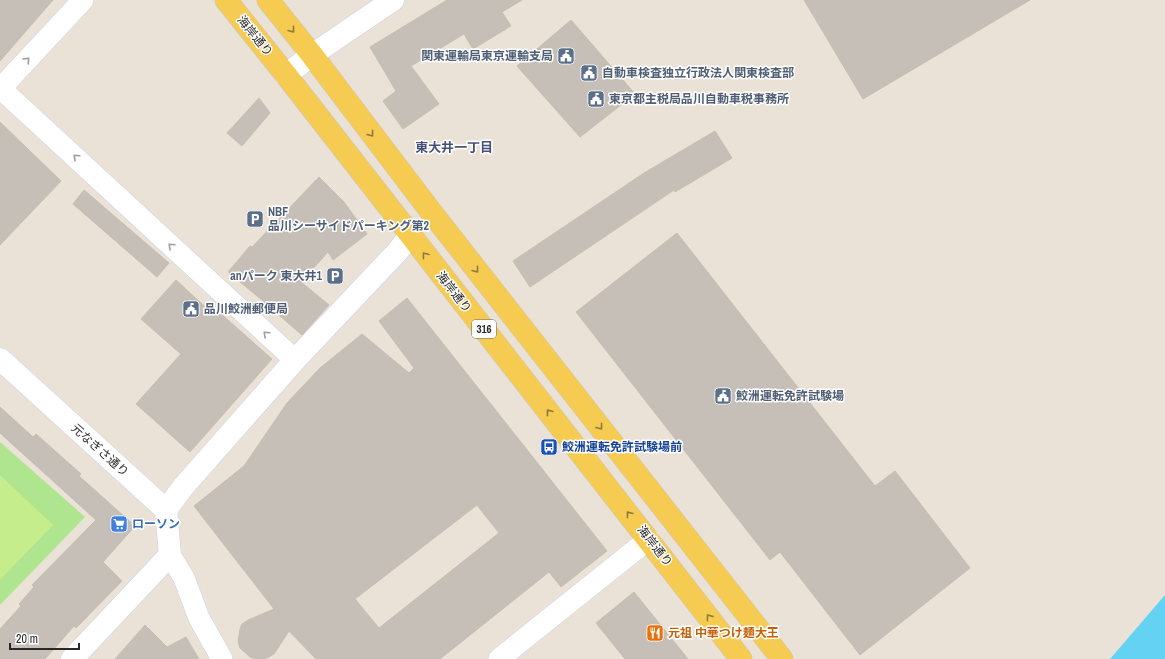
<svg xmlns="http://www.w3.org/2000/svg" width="1165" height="659" font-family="'Archivo Narrow','Noto Sans JP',sans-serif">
  <rect width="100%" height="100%" fill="#ebe2d7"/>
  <path fill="#b0e590" d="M 0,442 L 85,517 L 0,605 Z"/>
  <path fill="#c6ed8b" d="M 0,475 L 53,525 L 0,580 Z"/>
  <path fill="#64d2f3" d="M 1165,595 L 1165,659 L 1110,659 Z"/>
  <g fill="#c6bfb7" stroke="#c6beb1" fill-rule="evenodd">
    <path d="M 0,0 L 53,0 L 0,61 Z"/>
    <path d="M 447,0 L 522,0 L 502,12 L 511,26 L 473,49 L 464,34 L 411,66 L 439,104 L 403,129 L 383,101 L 396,91 L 370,47 Z"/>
    <path d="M 804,0 L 1030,0 L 863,99 Z"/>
    <path d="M 571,20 L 635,94 L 580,137 L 517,66 Z"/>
    <path d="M 259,98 L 270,113 L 242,146 L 227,133 Z"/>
    <path d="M 0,122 L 61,181 L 0,245 Z"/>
    <path d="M 715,131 L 732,158 L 675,192 L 674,190 L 530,287 L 513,261 L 644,173 Z"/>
    <path d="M 319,177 L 344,202 L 367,234 L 333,260 L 328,252 L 301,282 L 329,305 L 302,335 L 280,316 L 280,315 L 228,272 L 250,246 L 252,247 Z"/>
    <path d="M 84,190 L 169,263 L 157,277 L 73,204 Z"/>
    <path d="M 677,233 L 875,486 L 895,471 L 970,568 L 860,655 L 780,552 L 770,560 L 576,312 Z"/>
    <path d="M 176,280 L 215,316 L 219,312 L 272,359 L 190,452 L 136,404 L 181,354 L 141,319 Z"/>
    <path d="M 407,298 L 607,551 L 561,587 L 549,572 L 440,659 L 316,659 L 289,631 L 274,654 L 269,657 L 264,659 L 255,659 L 250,657 L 240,648 L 238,642 L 240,629 L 242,624 L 248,620 L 274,609 L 194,506 L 244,466 L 287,403 L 320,368 L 362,334 L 409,373 L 414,368 L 379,321 ZM 477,505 L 499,533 L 379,628 L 355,599 Z"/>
    <path d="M 0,407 L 33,437 L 36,434 L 81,474 L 79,476 L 135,526 L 103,562 L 122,581 L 76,628 L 74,626 L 45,659 L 0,659 L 0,629 L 21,606 L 19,604 L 34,587 L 32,585 L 96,520 L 0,433 Z"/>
    <path d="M 634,592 L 688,659 L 625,659 L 596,623 Z"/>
    <path d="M 145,625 L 167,647 L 186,637 L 199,659 L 115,659 Z"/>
  </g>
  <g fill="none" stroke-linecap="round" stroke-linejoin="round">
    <defs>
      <g id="street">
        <path d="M 0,88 L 295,360"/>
        <path d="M 0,89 L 83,0"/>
        <path d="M 170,555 L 184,578 L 199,618 L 222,659"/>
        <path d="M 499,659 L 649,539"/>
      </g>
      <g id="secondary">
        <path d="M 286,75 L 312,55 L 393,0"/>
        <path d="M 0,359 L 166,510 L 170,555 L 72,659"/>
        <path d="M 166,510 L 183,487 L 295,360 L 398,251 L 410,235"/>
      </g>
      <g id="primary">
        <path d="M 226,0 L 286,75 L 741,659"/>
        <path d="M 268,0 L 312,55 L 432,213 L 782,659"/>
      </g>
    </defs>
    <use href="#street" stroke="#cdd1e1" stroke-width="22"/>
    <use href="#secondary" stroke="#cdd1e1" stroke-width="23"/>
    <use href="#primary" stroke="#c7c7c7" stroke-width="23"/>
    <use href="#street" stroke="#fff" stroke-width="21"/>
    <use href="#secondary" stroke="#fff" stroke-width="22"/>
    <use href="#primary" stroke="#f6cb51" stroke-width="22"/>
  </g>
  <defs><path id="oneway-chevron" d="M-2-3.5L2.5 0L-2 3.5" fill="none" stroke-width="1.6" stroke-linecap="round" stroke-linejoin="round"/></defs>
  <g stroke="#8e793c">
    <use href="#oneway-chevron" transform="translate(292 30) rotate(52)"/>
    <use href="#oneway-chevron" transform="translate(371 134) rotate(53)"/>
    <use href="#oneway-chevron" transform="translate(425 255) rotate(-128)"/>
    <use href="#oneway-chevron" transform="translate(476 270) rotate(52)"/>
    <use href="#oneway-chevron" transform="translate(549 412) rotate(-128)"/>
    <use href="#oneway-chevron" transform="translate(600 427) rotate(52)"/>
    <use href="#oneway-chevron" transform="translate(629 514) rotate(-128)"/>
    <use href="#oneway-chevron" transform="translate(709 617) rotate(-127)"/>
  </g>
  <g stroke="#9e9e9e">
    <use href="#oneway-chevron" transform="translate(27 60) rotate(-47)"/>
    <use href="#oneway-chevron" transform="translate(76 157) rotate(-137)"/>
    <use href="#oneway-chevron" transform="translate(171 246) rotate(-137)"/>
    <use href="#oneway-chevron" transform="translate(266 334) rotate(-137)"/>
  </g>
  <defs>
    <symbol id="civic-square" viewBox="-11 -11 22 22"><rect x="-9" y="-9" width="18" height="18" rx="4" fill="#5c6f8a" stroke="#fff"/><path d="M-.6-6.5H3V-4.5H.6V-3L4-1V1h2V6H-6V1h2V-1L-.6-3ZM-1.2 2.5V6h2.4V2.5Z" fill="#fff"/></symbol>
    <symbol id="parking-square" viewBox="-11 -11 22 22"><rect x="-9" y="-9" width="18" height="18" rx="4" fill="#5c6f8a" stroke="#fff"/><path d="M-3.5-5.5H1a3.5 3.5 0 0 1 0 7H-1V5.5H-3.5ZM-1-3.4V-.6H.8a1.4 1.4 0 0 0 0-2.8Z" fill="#fff"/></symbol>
    <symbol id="bus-square" viewBox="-11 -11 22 22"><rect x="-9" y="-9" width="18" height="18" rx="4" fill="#1a4fb4" stroke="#fff"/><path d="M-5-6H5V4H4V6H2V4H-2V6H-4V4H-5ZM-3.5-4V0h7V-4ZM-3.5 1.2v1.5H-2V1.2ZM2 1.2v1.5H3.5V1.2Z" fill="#fff"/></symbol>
    <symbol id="supermarket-square" viewBox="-11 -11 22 22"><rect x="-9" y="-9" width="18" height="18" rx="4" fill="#3f7fe0" stroke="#fff"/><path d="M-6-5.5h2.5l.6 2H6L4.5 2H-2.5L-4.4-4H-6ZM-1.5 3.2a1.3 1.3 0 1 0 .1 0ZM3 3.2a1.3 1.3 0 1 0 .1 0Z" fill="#fff"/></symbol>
    <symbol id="restaurant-square" viewBox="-11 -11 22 22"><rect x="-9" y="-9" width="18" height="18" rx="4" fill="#e8710a" stroke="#fff"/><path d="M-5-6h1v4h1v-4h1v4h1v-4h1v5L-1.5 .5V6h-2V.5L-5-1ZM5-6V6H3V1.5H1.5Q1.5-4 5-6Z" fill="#fff"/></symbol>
  </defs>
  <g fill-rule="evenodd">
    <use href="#civic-square" x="556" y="46" width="20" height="20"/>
    <use href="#civic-square" x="579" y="63" width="20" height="20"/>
    <use href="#civic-square" x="586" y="89" width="20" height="20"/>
    <use href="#parking-square" x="245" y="209" width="20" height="20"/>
    <use href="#parking-square" x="325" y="266" width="20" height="20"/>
    <use href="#civic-square" x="181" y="299" width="20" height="20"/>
    <use href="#civic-square" x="713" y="386" width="20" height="20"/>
    <use href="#bus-square" x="539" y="437" width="20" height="20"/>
    <use href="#supermarket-square" x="109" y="514" width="20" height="20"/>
    <use href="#restaurant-square" x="645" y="623" width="20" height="20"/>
  </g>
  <g text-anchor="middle" stroke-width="3" stroke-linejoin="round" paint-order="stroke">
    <rect fill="#fff" stroke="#686868" stroke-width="1" x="472" y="320" width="24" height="18" rx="3"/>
    <g font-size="11" font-weight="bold" fill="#272727">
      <text x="484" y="333">316</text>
    </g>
    <g font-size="12" fill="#272727" stroke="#fff">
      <text transform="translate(255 36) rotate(51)" y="4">海岸通り</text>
      <text transform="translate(454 292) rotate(52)" y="4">海岸通り</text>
      <text transform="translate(100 450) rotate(42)" y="4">元なぎさ通り</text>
      <text transform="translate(655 546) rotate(52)" y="4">海岸通り</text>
    </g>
    <g font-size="12" font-weight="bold" fill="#4e5e75" stroke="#fff" text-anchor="start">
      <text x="553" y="60" text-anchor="end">関東運輸局東京運輸支局</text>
      <text x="602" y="77">自動車検査独立行政法人関東検査部</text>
      <text x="609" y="103">東京都主税局品川自動車税事務所</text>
      <text x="268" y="216">NBF<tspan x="268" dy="14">品川シーサイドパーキング第2</tspan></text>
      <text x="322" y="280" text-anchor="end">anパーク 東大井1</text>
      <text x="204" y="313">品川鮫洲郵便局</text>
      <text x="736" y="400">鮫洲運転免許試験場</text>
    </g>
    <g font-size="12" font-weight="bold" fill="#164399" stroke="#fff" text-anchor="start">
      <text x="562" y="451">鮫洲運転免許試験場前</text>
    </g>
    <g font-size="12" font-weight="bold" fill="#366cbe" stroke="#fff" text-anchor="start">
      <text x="132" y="528">ローソン</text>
    </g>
    <g font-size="12" font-weight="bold" fill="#c56008" stroke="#fff" text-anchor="start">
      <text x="668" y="637">元祖 中華つけ麺大王</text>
    </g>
    <g font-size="13" font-weight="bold" fill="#465179" stroke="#fff">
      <text x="454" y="152">東大井一丁目</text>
    </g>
  </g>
  <path d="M10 643v6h69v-6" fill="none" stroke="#272727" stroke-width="2"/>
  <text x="16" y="643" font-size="12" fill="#272727" stroke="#ffffff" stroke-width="3" paint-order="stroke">20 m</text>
</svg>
